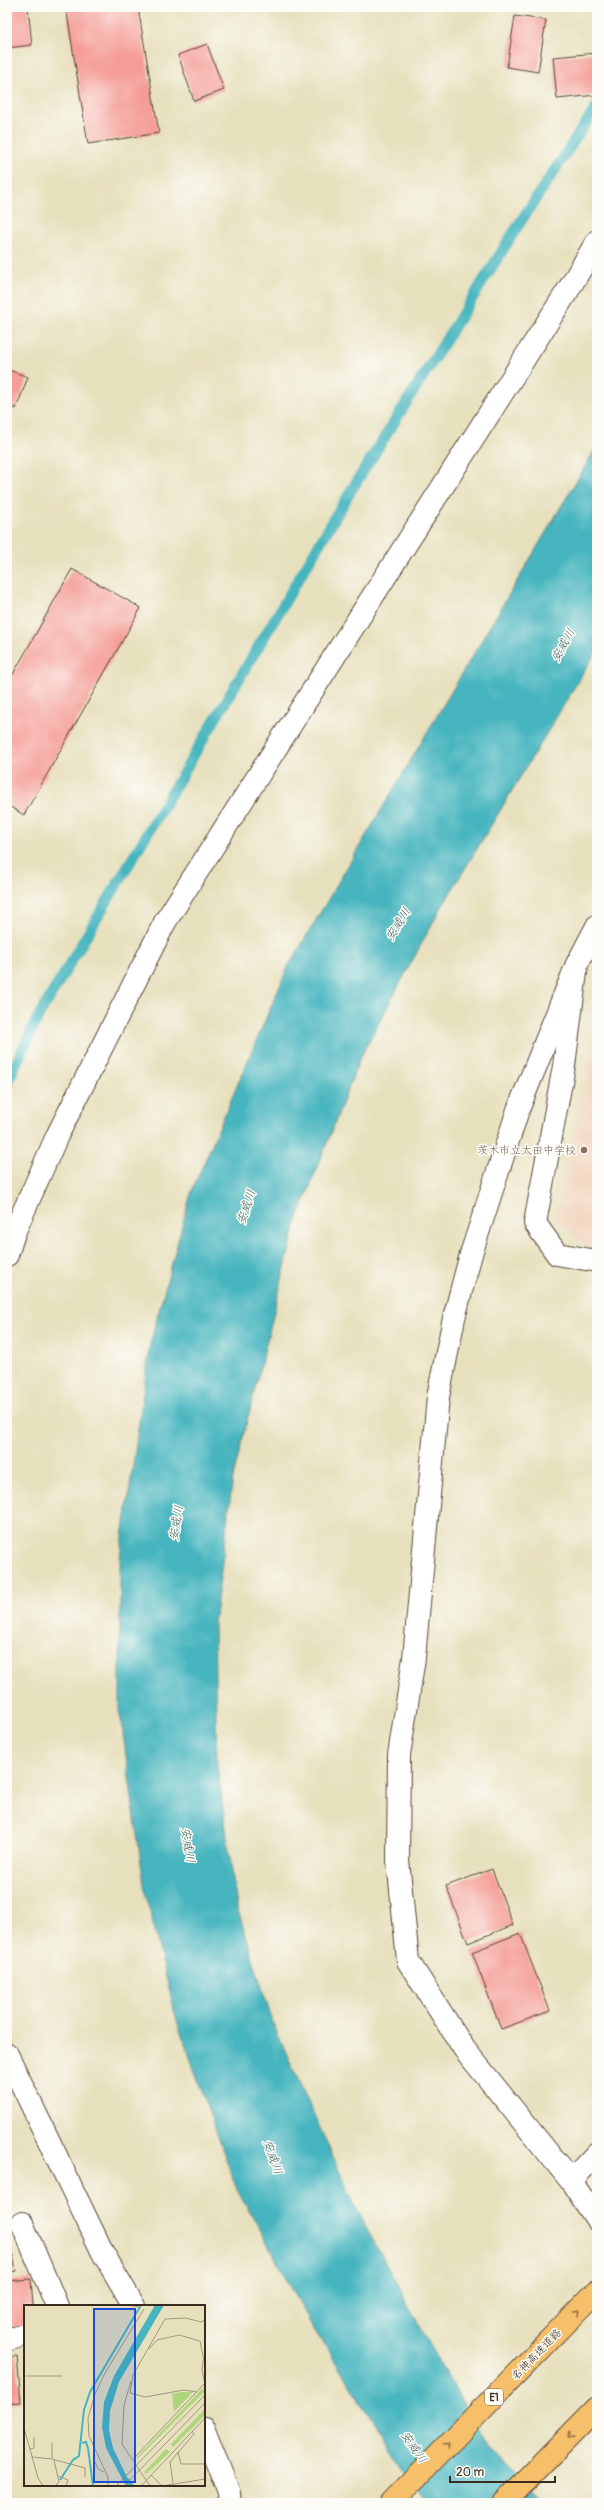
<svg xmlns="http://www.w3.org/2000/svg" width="604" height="2510" font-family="Pangolin,'Klee One',sans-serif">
  <rect width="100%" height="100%" fill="#fdfcf7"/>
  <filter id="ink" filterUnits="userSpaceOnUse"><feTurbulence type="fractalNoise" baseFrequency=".025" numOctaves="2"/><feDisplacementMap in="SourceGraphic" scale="8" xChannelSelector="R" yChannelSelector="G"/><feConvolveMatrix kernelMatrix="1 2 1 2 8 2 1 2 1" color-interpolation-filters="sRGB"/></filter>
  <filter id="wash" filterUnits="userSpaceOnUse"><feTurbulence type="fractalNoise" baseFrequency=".012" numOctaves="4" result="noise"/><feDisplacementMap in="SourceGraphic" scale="16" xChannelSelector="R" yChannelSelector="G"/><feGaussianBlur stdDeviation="0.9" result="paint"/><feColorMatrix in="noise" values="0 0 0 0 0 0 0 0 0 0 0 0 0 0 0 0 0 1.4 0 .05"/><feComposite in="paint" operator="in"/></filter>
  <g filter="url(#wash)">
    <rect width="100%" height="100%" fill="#e7e0bd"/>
    <path fill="#f1d5bd" d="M 597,1035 L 597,1247 L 589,1247 L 555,1221 Z"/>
    <path fill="#46b5bf" stroke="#40706e" d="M 597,446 L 597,650 L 437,915 L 360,1058 L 296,1223 L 233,1478 L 214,1624 L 217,1765 L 237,1907 L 274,2026 L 355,2206 L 420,2327 L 488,2447 L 538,2503 L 427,2503 L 315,2331 L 236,2187 L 177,2021 L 145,1892 L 120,1712 L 120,1558 L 150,1344 L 191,1193 L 288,967 Z"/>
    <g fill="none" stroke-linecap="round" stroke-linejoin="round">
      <path stroke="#46b5bf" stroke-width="11" d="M 7,1083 L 37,1019 L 352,489 L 521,221 L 597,106"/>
    </g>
    <g id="blocks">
      <g fill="#f49d96">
        <path d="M 7,7 L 28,7 L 32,45 L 7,48 Z"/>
        <path d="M 66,7 L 138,7 L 159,133 L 88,144 Z"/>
        <path d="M 515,16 L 546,20 L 538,72 L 507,67 Z"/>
        <path d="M 207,44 L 224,90 L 194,101 L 178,55 Z"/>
        <path d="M 597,53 L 597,95 L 557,99 L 553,57 Z"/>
        <path d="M 9,370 L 28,377 L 16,409 L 7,405 Z"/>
        <path d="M 72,569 L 141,608 L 24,815 L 7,805 L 7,685 Z"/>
        <path d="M 492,1869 L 513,1925 L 468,1943 L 446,1886 Z"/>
        <path d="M 520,1933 L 550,2011 L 501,2029 L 472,1952 Z"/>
        <path d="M 9,2234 L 16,2271 L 7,2273 L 7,2235 Z"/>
        <path d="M 31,2279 L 33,2306 L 25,2306 L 25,2326 L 7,2327 L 7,2281 Z"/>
        <path d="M 17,2356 L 21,2402 L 7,2403 L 7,2357 Z"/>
      </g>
    </g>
  </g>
  <g filter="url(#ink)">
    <use href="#blocks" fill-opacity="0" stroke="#554536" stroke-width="1"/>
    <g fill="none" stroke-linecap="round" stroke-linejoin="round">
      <defs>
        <g id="street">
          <path d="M 597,926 L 577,964 L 564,1066 L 535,1223 L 557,1254 L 597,1261"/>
          <path d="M 577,964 L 518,1110 L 471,1254 L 454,1318 L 438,1397 L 414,1658 L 399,1755 L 398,1860 L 408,1961 L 465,2050 L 571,2181 L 597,2220"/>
          <path d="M 7,1255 L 14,1233 L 57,1136 L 165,922 L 570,287 L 597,241"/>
          <path d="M 7,2054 L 103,2253 L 134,2306"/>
          <path d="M 571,2181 L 597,2153"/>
          <path d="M 22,2223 L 57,2306"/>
          <path d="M 10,2339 L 25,2335"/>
          <path d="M 204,2429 L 229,2493 L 230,2503"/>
        </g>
        <g id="highway">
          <path d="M 391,2503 L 597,2291"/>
          <path d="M 504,2503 L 597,2408"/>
        </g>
      </defs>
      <use href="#street" stroke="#554536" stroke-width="24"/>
      <use href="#highway" stroke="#554536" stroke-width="24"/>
      <use href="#street" stroke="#fff" stroke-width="22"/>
      <use href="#highway" stroke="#f6c06b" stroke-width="22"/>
    </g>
    <defs><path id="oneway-chevron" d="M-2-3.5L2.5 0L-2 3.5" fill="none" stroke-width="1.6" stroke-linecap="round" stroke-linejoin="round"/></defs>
    <g stroke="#8f6e41">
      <use href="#oneway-chevron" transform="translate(577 2312) rotate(-46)"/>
      <use href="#oneway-chevron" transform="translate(570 2436) rotate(134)"/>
      <use href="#oneway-chevron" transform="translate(447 2445) rotate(-46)"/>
    </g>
  </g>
  <circle fill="#8d6e63" stroke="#fdfcf7" stroke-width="1.5" cx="584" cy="1150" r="4"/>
  <g text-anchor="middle" stroke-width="3" stroke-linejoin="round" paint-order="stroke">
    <rect fill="#fdfcf7" stroke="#75695f" stroke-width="1" x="485" y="2389" width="18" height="16" rx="3"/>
    <g font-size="10" font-weight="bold" fill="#3b2a1e">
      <text x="494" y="2401">E1</text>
    </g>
    <g font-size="11" fill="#785e54" stroke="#fdfcf7" text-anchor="end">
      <text x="576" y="1154">茨木市立太田中学校</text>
    </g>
    <g font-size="11" fill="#3b2a1e" stroke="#fdfcf7">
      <text transform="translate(536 2354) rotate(-46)" y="4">名神高速道路</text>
    </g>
    <g font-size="12" font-style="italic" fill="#3f625e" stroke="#fdfcf7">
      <text transform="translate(563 645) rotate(-61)" y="4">安威川</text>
      <text transform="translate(398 924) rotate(-58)" y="4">安威川</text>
      <text transform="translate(246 1207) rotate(-72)" y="4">安威川</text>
      <text transform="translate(176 1523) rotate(-81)" y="4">安威川</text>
      <text transform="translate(188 1845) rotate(81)" y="4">安威川</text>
      <text transform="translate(273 2157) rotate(71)" y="4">安威川</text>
      <text transform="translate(414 2447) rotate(55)" y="4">安威川</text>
    </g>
  </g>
  <g transform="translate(24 2305)">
    <rect width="181" height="181" fill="#e7e0bd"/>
    <path d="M 179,83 L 180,87 L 113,154 L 113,152 ZM 157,87 L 169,87 L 150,107 L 148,89 ZM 180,105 L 181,110 L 149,142 L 147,139 ZM 142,144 L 146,147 L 122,169 L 120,167 Z" fill="#aed47e"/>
    <path d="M 131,0 L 140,0 L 95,77 L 86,106 L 85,125 L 89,143 L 103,172 L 111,181 L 102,181 L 82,143 L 78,122 L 80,97 L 90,71 Z" fill="#46b5bf"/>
    <path fill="none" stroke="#46b5bf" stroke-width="2" d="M 58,138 L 62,137 L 64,143 L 69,181M 36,175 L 49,155 L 55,151 L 60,105 L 66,87 L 117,0"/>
    <path fill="none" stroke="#a2977d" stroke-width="1" d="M 101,0 L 117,2M 125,44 L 133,35 L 155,30 L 176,36 L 179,51M 180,50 L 178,65 L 181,79M 0,71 L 38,71M 107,76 L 100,100 L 98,139 L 126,181M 173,87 L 160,85 L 121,92 L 106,88 L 109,70 L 141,14 L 162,13 L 177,17 L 181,15M 0,123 L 14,173 L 19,181M 6,144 L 10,143 L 10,132M 154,147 L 157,159 L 181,159M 8,152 L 28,154 L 28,138M 28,154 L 61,163 L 61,172M 109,154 L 181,78M 30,155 L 35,177 L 31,181M 71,157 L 74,164 L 80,167M 127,170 L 138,181M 34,171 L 44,175 L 42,181M 149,178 L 146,157 L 170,129 L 168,126M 84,181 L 84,172 L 65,131 L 64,113 L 71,89 L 81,68 L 120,4M 92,181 L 181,90M 100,181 L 181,98M 117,181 L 181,113M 138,181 L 181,174"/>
    <path fill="#1d4ed8" fill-opacity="0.15" stroke="#1d4ed8" stroke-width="2" d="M 70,4 L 111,4 L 111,177 L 70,177 Z"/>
    <rect width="181" height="181" fill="none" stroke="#3b2a1e" stroke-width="2"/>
  </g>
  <rect width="604" height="2510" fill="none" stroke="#fdfcf7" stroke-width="24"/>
  <path d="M450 2476v6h105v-6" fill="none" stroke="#3b2a1e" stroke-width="2"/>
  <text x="456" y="2476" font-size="12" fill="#3b2a1e" stroke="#fdfcf7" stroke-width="3" paint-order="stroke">20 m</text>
</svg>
